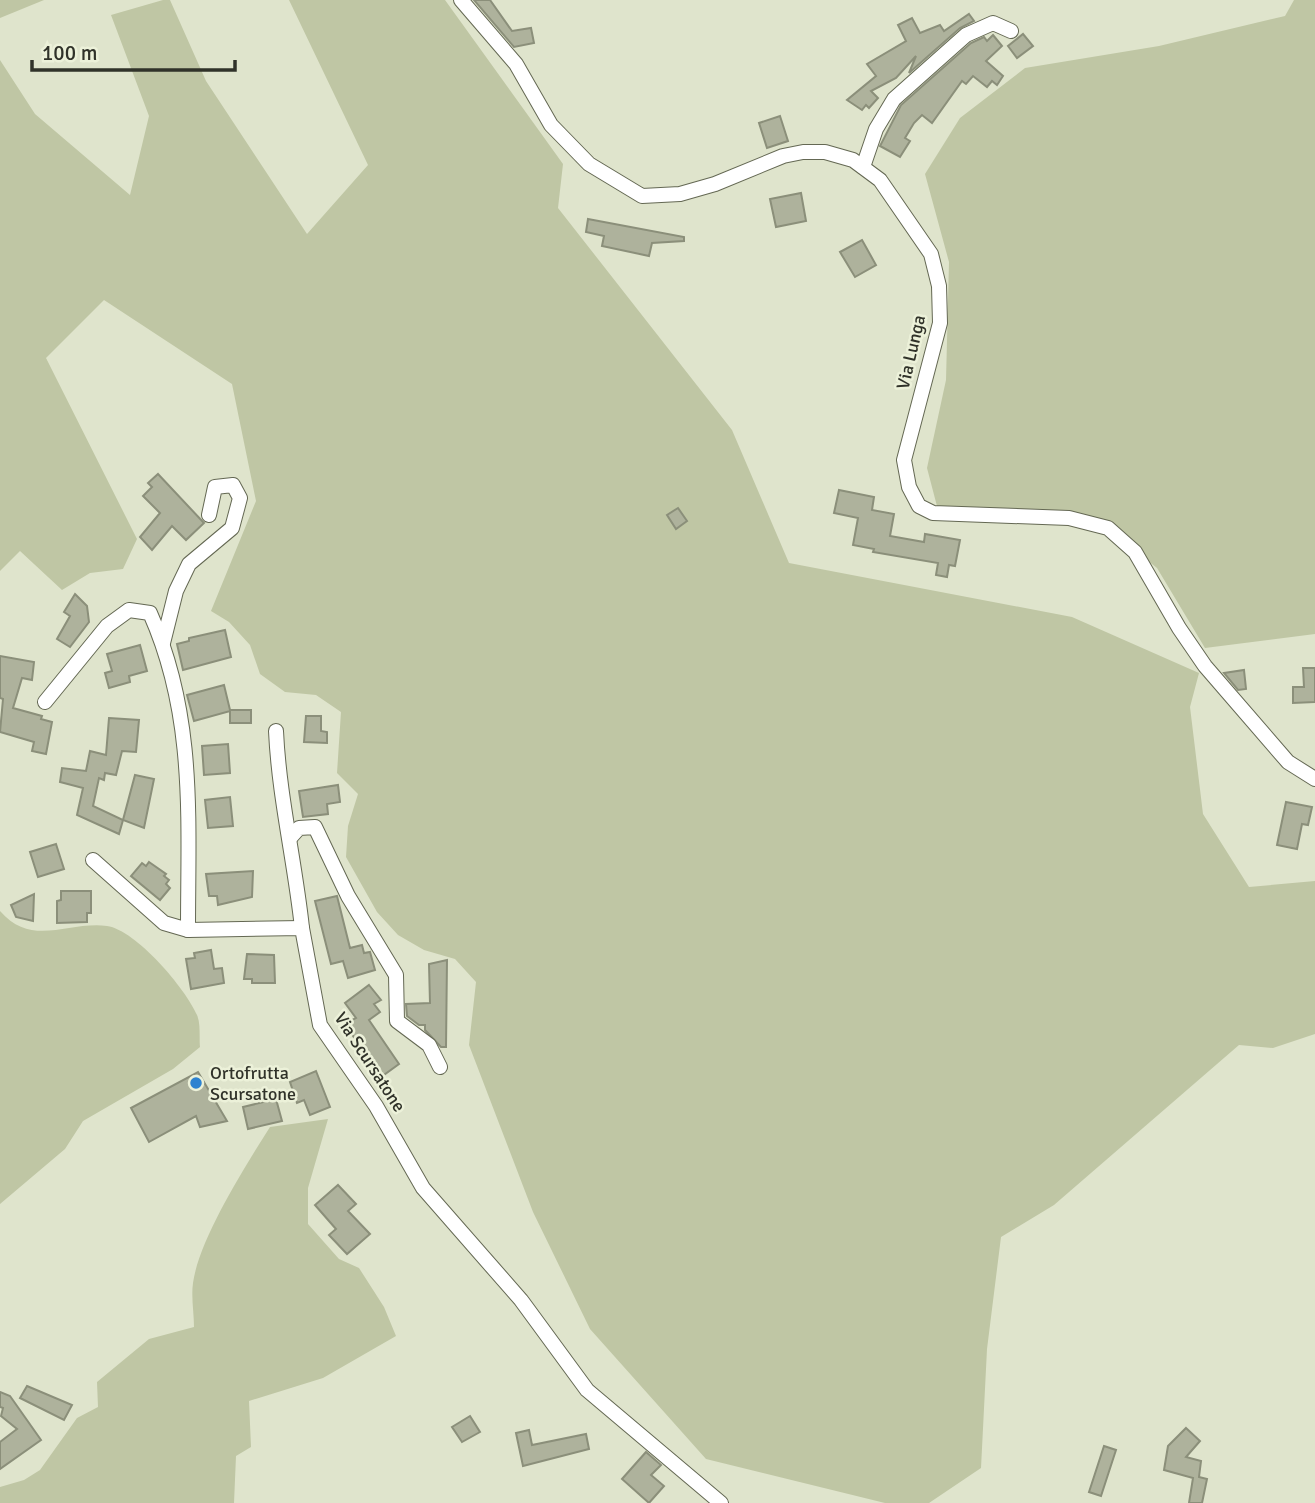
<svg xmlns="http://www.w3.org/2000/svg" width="1315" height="1503" font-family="Signika,sans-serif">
  <rect width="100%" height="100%" fill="#dfe4cc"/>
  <g fill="#bfc6a4">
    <path d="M 0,0 L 44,0 L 0,18 Z"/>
    <path d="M 163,0 L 170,0 L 206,81 L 307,234 L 368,165 L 289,0 L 445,0 L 563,164 L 558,208 L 732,430 L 789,563 L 1072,617 L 1199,673 L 1190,707 L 1203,814 L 1249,887 L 1315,881 L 1315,1034 L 1273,1048 L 1239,1045 L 1054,1205 L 1001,1237 L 987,1349 L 981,1468 L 929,1503 L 885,1503 L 706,1459 L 590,1329 L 533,1212 L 469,1045 L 476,982 L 455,959 L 424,950 L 398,935 L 377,912 L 346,857 L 348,826 L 358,794 L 337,773 L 341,712 L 316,695 L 285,692 L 260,674 L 250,645 L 229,622 L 211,611 L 256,501 L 232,384 L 104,300 L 46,358 L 137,539 L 123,569 L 90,573 L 62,590 L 20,551 L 0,571 L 0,60 L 35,114 L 130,195 L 149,116 L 111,15 Z"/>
    <path d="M 1294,0 L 1315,0 L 1315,634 L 1205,648 L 1157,568 L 1102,524 L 938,510 L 927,468 L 946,380 L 949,262 L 925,174 L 960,118 L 1025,68 L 1159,46 L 1285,16 Z"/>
    <path d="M 0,911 C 32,948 68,921 107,926 C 136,930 186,989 197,1015 C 201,1024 199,1038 200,1047 L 173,1069 L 83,1121 L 65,1149 L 0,1204 Z"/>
    <path d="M 328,1119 L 308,1188 L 308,1224 L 339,1259 L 359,1268 L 384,1307 L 396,1336 L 323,1378 L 249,1401 L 251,1447 L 236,1456 L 234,1503 L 0,1503 L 0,1487 L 24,1480 L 40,1470 L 77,1418 L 98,1407 L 97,1382 L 149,1339 L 194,1327 C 194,1313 191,1297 193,1283 C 199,1239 246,1165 270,1127 Z"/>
  </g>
  <g fill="#aeb29c" stroke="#8b8f7a" stroke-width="2">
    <path d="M 474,0 L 490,0 L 512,31 L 531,28 L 534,43 L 514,47 Z"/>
    <path d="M 969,14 L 974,21 L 960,28 L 909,73 L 916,56 L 896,78 L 871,91 L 878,98 L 869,108 L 866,105 L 862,110 L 847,100 L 876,76 L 867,64 L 906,41 L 898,25 L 912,18 L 920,33 L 940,25 L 944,31 Z"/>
    <path d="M 1023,34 L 1033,46 L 1017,58 L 1008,46 Z"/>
    <path d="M 993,35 L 1002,46 L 986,61 L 1003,76 L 997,85 L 992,81 L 987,87 L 973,76 L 966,84 L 962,81 L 932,123 L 922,115 L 914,123 L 905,138 L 910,141 L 900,157 L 880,146 L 901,105 L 971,43 L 984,37 L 987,41 Z"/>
    <path d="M 780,116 L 788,141 L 767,148 L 759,123 Z"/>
    <path d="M 801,193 L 806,221 L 776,227 L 770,199 Z"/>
    <path d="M 588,219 L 684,237 L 684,241 L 652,243 L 649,256 L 602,246 L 604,236 L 586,232 Z"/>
    <path d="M 862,240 L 876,265 L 855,277 L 840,252 Z"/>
    <path d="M 158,474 L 204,523 L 186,540 L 172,526 L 152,550 L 140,537 L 160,513 L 143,496 L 152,487 L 148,483 Z"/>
    <path d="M 839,490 L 874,497 L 872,510 L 894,514 L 890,536 L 924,542 L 925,534 L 960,540 L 955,566 L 949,565 L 947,577 L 936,575 L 938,563 L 873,552 L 874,549 L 853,545 L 858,518 L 834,513 Z"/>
    <path d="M 678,508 L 687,521 L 676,529 L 667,515 Z"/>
    <path d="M 75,594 L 87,606 L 89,622 L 70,647 L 57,639 L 70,616 L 64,612 Z"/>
    <path d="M 225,630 L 231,657 L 183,670 L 177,644 L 189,641 L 189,638 Z"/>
    <path d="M 140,645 L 147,671 L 129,676 L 130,682 L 109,688 L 105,673 L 112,671 L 107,654 Z"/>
    <path d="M 0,656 L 34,662 L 32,680 L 22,678 L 13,708 L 42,716 L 41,719 L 52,722 L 46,754 L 32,751 L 34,742 L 0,732 L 3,699 L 0,698 Z"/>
    <path d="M 1303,668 L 1315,668 L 1315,702 L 1293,703 L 1293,687 L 1304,687 Z"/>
    <path d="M 1244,670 L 1246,689 L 1238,690 L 1224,673 Z"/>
    <path d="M 224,685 L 230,710 L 251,710 L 251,723 L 230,723 L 230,711 L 194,721 L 187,695 Z"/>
    <path d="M 306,716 L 321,716 L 321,731 L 327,732 L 327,743 L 304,742 Z"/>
    <path d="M 109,718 L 139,720 L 136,752 L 122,751 L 116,775 L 105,773 L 104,780 L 99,778 L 93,806 L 123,820 L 119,834 L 77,815 L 83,788 L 60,782 L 62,768 L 86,771 L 90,751 L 106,755 Z"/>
    <path d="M 228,744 L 230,773 L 204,775 L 202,746 Z"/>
    <path d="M 135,775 L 154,779 L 144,828 L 123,820 Z"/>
    <path d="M 338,785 L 340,802 L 327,804 L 328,814 L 303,817 L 299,791 Z"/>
    <path d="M 230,797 L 233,826 L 208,828 L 205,800 Z"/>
    <path d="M 1286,802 L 1312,807 L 1308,825 L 1302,824 L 1297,849 L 1277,845 Z"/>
    <path d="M 56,844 L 64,869 L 38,877 L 30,852 Z"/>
    <path d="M 149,862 L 166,874 L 164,876 L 169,880 L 166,884 L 170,888 L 160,900 L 131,876 L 142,863 L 146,866 Z"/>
    <path d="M 253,871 L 252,897 L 218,905 L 217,896 L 209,896 L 206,874 Z"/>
    <path d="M 61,891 L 91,891 L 91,913 L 87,913 L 87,922 L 57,923 L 57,901 L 61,900 Z"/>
    <path d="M 34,894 L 33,921 L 16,917 L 11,905 Z"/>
    <path d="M 337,896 L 350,948 L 362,945 L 364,953 L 370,952 L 375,970 L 348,978 L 343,961 L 331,964 L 315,901 Z"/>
    <path d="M 211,950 L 214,969 L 222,968 L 224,983 L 191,989 L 186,959 L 195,958 L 194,953 Z"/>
    <path d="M 247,954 L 274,955 L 275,983 L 252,983 L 252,979 L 244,979 Z"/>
    <path d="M 447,960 L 446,1047 L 441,1047 L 425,1030 L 425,1025 L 419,1025 L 407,1016 L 406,1004 L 430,1003 L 429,964 Z"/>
    <path d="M 369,985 L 381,1000 L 374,1004 L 380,1012 L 369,1020 L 399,1064 L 381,1077 L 345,1024 L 356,1018 L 345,1003 Z"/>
    <path d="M 316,1071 L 330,1107 L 310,1115 L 304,1100 L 297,1103 L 290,1082 Z"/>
    <path d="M 198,1072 L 227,1121 L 200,1127 L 196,1116 L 149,1142 L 131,1108 Z"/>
    <path d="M 276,1099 L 282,1121 L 248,1129 L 243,1107 Z"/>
    <path d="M 338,1185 L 356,1204 L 348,1211 L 370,1234 L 347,1254 L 329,1235 L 336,1229 L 315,1205 Z"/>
    <path d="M 27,1386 L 72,1405 L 64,1420 L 20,1398 Z"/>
    <path d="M 0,1392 L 10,1396 L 41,1440 L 0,1469 L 0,1442 L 17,1429 L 1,1416 L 3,1408 L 0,1407 Z"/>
    <path d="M 470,1416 L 480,1432 L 462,1442 L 452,1427 Z"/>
    <path d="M 1186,1428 L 1200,1441 L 1186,1457 L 1201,1461 L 1199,1477 L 1207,1479 L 1202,1503 L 1189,1503 L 1193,1478 L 1164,1470 L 1168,1446 Z"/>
    <path d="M 529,1430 L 532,1445 L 586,1434 L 589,1449 L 523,1466 L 516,1433 Z"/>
    <path d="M 1104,1446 L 1116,1450 L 1101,1496 L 1089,1492 Z"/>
    <path d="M 646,1452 L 661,1465 L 651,1475 L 664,1486 L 649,1503 L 622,1479 Z"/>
  </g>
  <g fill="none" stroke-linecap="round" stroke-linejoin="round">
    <defs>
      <g id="minor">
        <path d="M 461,0 L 516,64 L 551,125 L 589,164 L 642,196 L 680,194 L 715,184 L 783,156 L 803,152 L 825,152 L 853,160 L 880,180 L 931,254 L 939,286 L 940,323 L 904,460 L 909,487 L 919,506 L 933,513 L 1069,518 L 1108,528 L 1135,552 L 1179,628 L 1205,666 L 1288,762 L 1315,779"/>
        <path d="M 863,167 L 876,129 L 894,99 L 966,35 L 993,23 L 1011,31"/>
        <path d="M 163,643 L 176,591 L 189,564 L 232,528 L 240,498 L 233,485 L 215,487 L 209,515"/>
        <path d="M 45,702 L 107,626 L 129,610 L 150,613 C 196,716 188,820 188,930 L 302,928 L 320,1025 L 376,1106 L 423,1188 L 521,1300 L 587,1390 L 721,1503"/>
        <path d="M 276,731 C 279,797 295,862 302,928"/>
        <path d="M 290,838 L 299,828 L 315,827 L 348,896 L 396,975 L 397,1021 L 429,1045 L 440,1067"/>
        <path d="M 93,860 L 164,923 L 188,930"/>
      </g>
    </defs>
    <use href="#minor" stroke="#646853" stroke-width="16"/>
    <use href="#minor" stroke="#fff" stroke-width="14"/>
  </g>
  <circle fill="#2d82d0" stroke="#ecf1d9" stroke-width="2.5" cx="196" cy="1083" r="7"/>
  <g text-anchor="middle" stroke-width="5" stroke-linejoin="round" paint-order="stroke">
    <g font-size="18" fill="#303229" stroke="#ecf1d9">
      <text transform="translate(911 352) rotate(-77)" y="6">Via Lunga</text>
      <text transform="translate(370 1062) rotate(57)" y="6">Via Scursatone</text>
    </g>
    <g font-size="18" fill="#303229" stroke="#ecf1d9" text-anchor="start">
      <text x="210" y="1079">Ortofrutta<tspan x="210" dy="21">Scursatone</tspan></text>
    </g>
  </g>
  <path d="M32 60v10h203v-10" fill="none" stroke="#303229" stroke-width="3.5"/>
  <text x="42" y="60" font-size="21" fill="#303229" stroke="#ecf1d9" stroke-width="5" paint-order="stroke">100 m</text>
</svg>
